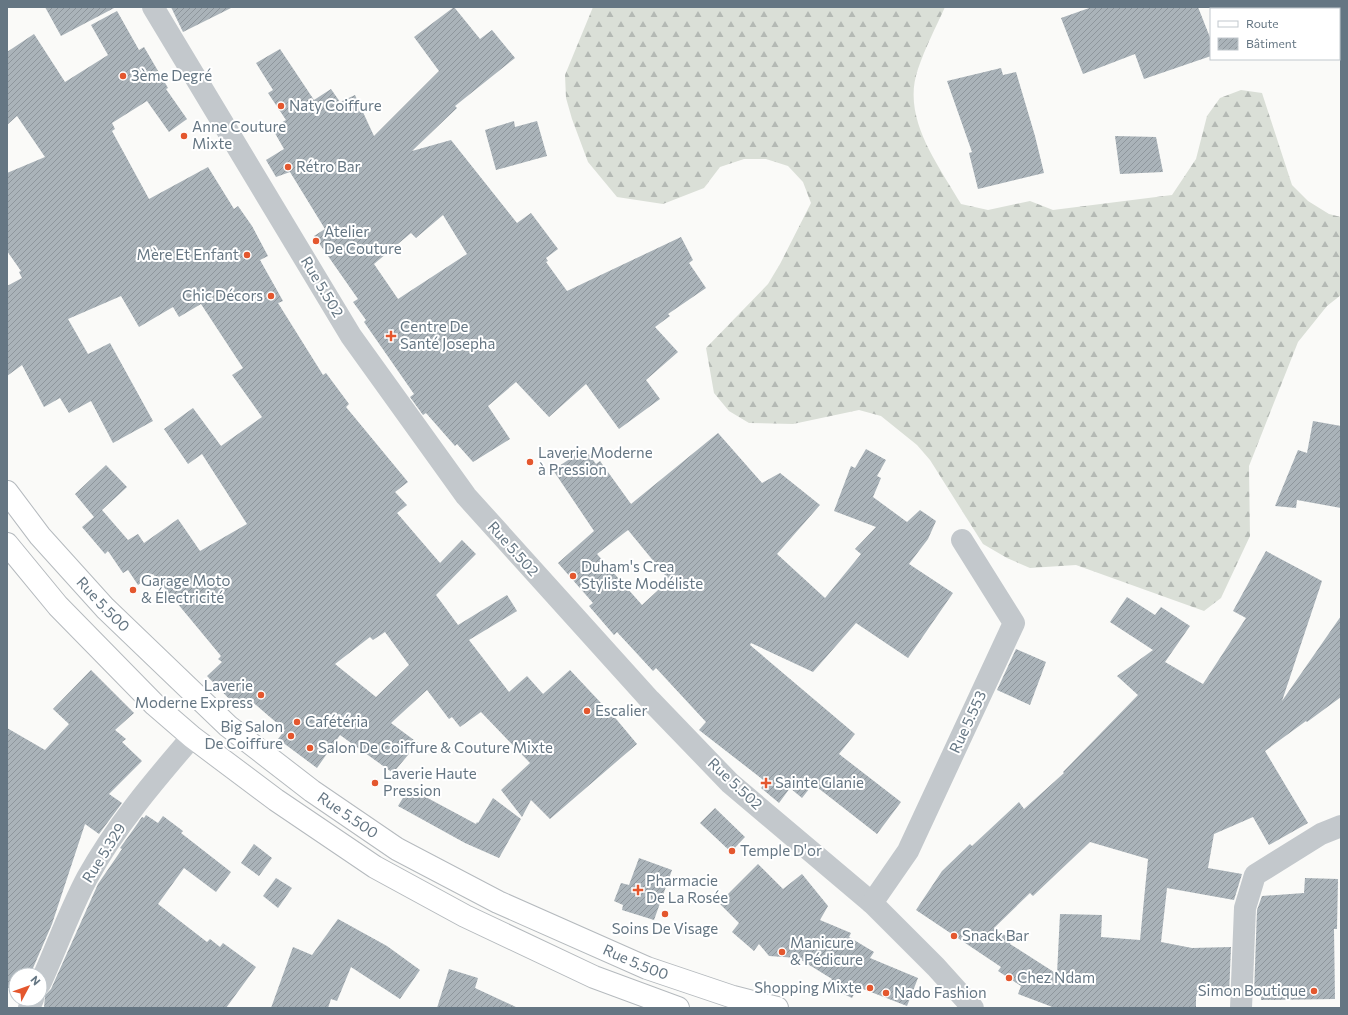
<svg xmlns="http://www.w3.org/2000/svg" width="1348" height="1015" font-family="Commissioner,sans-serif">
  <defs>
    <pattern id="forest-firs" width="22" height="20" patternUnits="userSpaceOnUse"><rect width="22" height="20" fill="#dadfd7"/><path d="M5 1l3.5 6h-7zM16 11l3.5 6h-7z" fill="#b4b9b4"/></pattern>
    <pattern id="building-hatch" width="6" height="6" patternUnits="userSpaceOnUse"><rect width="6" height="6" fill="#aab3b9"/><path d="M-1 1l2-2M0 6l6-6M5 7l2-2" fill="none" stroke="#8e969c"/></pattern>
  </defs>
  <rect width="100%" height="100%" fill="#fafaf8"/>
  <path fill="url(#forest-firs)" d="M 593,7 L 945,7 C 936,27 925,48 918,69 C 901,117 937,163 961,204 L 988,210 L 1030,201 L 1053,210 L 1172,195 L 1196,159 L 1207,116 L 1220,98 L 1241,90 L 1262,93 L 1292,185 L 1308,201 L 1329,214 L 1341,217 L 1341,295 L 1327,306 L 1298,342 L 1249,466 L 1250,536 L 1221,598 L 1204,611 L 1076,565 L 1030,568 L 1007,558 L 983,544 L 930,460 L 917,445 L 881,416 L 859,410 L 793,424 L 749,423 L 729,411 L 714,393 L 706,348 L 768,284 L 780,264 L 811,203 L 803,182 L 788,166 L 766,159 L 744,159 L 720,167 L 704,188 L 663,204 L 617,197 L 588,162 L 572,119 L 566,98 L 565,75 Z"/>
  <g fill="url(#building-hatch)" fill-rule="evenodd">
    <path d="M 45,7 L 116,7 L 61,36 Z"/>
    <path d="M 171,7 L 233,7 L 183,32 Z"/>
    <path d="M 454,7 L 480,39 L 492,30 L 515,58 L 455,106 L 457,108 L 412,151 L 451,140 L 517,223 L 531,213 L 558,249 L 546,258 L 548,261 L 546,262 L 567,291 L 681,237 L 693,260 L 689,263 L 706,288 L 668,314 L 670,316 L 655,327 L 678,352 L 646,380 L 660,399 L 619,429 L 586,384 L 549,417 L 516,382 L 488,406 L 510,439 L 473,462 L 457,444 L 455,446 L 426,413 L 423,415 L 410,397 L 414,394 L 364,322 L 366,320 L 353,302 L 358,299 L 314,236 L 325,229 L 290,172 L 276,177 L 266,160 L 284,149 L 272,128 L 286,120 L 268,93 L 273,90 L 256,63 L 280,49 L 314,100 L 331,89 L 340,102 L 355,95 L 374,136 L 439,71 L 414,37 ZM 443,215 L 467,254 L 398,299 L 374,264 L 411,233 L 416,238 Z"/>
    <path d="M 1092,7 L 1198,7 L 1211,40 L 1211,56 L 1144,79 L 1135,54 L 1083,74 L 1061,18 Z"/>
    <path d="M 117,11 L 139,50 L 144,47 L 168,88 L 166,89 L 187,119 L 169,132 L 147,101 L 112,123 L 115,129 L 112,131 L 149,199 L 208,167 L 234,209 L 238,206 L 252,226 L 268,256 L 260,260 L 283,301 L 278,303 L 323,375 L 326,373 L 349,404 L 346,407 L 408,482 L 395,492 L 407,505 L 397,513 L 440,563 L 462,540 L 476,554 L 436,595 L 458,625 L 507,595 L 517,611 L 469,640 L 509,692 L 527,676 L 543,694 L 570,670 L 617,720 L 637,744 L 550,819 L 531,800 L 522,817 L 501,790 L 530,763 L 481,712 L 460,727 L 452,717 L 449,719 L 427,690 L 391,723 L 418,743 L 393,773 L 340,735 L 317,768 L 278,739 L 285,730 L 248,698 L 238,708 L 207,676 L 222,662 L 218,659 L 221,656 L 153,574 L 138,585 L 128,570 L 123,573 L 108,551 L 105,554 L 82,527 L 94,517 L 75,494 L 106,465 L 127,487 L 102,510 L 128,540 L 138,534 L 144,543 L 178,519 L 200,551 L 247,524 L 202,454 L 188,464 L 164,429 L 193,408 L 221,446 L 262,417 L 232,375 L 243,368 L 201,304 L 179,317 L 173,307 L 139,327 L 121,296 L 68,319 L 88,354 L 110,343 L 153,421 L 113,443 L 91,401 L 69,413 L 60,398 L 44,407 L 22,365 L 7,376 L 7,286 L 22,278 L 19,272 L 21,271 L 7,251 L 7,173 L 45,157 L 17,116 L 7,125 L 7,52 L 34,34 L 65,82 L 108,55 L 91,25 ZM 385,632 L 409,665 L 376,697 L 335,664 L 370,637 L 373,640 Z"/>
    <path d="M 1001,68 L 1003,75 L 1016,72 L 1035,136 L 1044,173 L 978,189 L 969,153 L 972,152 L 947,81 Z"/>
    <path d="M 514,121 L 515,127 L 537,121 L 547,156 L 496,170 L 485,130 Z"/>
    <path d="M 1115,136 L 1156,137 L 1163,172 L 1120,174 Z"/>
    <path d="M 1313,421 L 1341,426 L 1341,508 L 1297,500 L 1296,508 L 1275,506 L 1298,450 L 1307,453 Z"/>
    <path d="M 718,433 L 762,483 L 780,473 L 820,505 L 777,554 L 825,598 L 861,554 L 855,549 L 876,527 L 834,511 L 851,466 L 855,468 L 866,449 L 886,460 L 877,476 L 881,478 L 873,497 L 907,522 L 920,510 L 936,521 L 928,539 L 909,564 L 953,593 L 908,658 L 856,623 L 813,672 L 751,643 L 750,645 L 855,734 L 839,754 L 901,802 L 877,834 L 813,784 L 802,798 L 790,788 L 779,803 L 761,788 L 766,782 L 699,730 L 706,722 L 656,668 L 653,671 L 617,632 L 614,635 L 589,606 L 593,603 L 558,563 L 594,531 L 553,470 L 585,449 L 596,464 L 600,461 L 631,504 ZM 628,530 L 669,580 L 642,605 L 597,554 Z"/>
    <path d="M 1266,551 L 1322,581 L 1282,701 L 1341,616 L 1341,697 L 1307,722 L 1306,721 L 1265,751 L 1308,823 L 1269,845 L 1253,817 L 1214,834 L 1208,868 L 1242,874 L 1234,900 L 1167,888 L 1161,942 L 1192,948 L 1231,947 L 1229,995 L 1196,996 L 1196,1008 L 1055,1008 L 1018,994 L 1021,986 L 998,971 L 1001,967 L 916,910 L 942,871 L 970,844 L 972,846 L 1019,802 L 1024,809 L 1064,773 L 1063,772 L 1138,695 L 1117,676 L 1153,650 L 1110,622 L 1127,597 L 1155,615 L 1161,607 L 1190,626 L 1165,662 L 1203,684 L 1246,618 L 1233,611 ZM 1090,842 L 1148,859 L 1140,940 L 1101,937 L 1102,915 L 1060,914 L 1057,974 L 1010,944 L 1012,940 L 994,928 L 1030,893 L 1033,896 Z"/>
    <path d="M 1016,649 L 1046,662 L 1030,705 L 997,690 Z"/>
    <path d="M 91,670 L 134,713 L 115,730 L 126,739 L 122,742 L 142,761 L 109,794 L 122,803 L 99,834 L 85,824 L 52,924 L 30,975 L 16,975 L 16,992 L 7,987 L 7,728 L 45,750 L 69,724 L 53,709 Z"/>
    <path d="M 409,788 L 476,824 L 477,822 L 478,823 L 493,798 L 521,819 L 499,858 L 465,843 L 398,806 Z"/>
    <path d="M 715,808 L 745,837 L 731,852 L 700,823 Z"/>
    <path d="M 146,815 L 158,823 L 163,816 L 183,831 L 181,833 L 231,872 L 216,892 L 184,868 L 158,904 L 207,942 L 210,939 L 220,947 L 223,943 L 256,967 L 226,1008 L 44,1008 L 45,995 L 51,989 L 98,884 L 122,849 L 120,848 L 133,830 L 142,817 L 144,818 Z"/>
    <path d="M 254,844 L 272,858 L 259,876 L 241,863 Z"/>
    <path d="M 639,858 L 672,870 L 654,920 L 622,910 L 623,905 L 614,901 L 621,883 L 629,885 Z"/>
    <path d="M 758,864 L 783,889 L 802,874 L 828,906 L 820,920 L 851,933 L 849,937 L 874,952 L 870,958 L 918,978 L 907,1006 L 858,987 L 852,998 L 826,985 L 832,979 L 798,958 L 769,956 L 759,944 L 754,951 L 732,932 L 739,923 L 719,903 Z"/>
    <path d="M 276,878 L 292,888 L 278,908 L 263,896 Z"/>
    <path d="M 1305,878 L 1338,879 L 1337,929 L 1334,929 L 1335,999 L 1261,1000 L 1261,994 L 1254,994 L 1257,910 L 1262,896 L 1304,893 Z"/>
    <path d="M 338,919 L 387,946 L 420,970 L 400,999 L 351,967 L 337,1001 L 331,999 L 328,1008 L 271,1008 L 293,947 L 312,955 Z"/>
    <path d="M 449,969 L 478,978 L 475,988 L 518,1008 L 437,1008 Z"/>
  </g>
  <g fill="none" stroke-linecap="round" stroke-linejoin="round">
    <defs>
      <g id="major">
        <path id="s1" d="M 7,492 L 40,536 L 105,608 L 228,726 L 312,791 L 397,849 L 498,902 L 647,968 L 733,997 L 777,1008"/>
        <path d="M 7,544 L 58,606 L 155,705 L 192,737 L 276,800 L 375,867 L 465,916 L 594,977 L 678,1008"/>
      </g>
    </defs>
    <use href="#major" stroke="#b5babe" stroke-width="24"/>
    <g stroke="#c3c8cc" stroke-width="22">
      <path d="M 153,7 L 351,336 L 466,496 L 650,700 L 730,783 L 872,903 L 936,967 L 973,1008"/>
      <path d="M 872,903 L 908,851 L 1014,623 L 962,540"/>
      <path d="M 40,984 C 56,949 69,912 87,878 C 115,827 154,781 192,737"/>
      <path d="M 29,1008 L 33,999"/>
      <path d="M 1241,1008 L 1245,908 L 1255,875 L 1321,834 L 1341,826"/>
    </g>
    <use href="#major" stroke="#fff" stroke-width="22"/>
  </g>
  <g fill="#e4572e" stroke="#fff" stroke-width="1.5">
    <circle cx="123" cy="76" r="4"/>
    <circle cx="281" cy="106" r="4"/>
    <circle cx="184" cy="136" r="4"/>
    <circle cx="288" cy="167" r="4"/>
    <circle cx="316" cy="241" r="4"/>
    <circle cx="247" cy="255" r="4"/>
    <circle cx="271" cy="296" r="4"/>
    <path d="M389 330h4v4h4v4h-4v4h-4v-4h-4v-4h4z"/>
    <circle cx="530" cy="462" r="4"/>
    <circle cx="573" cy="576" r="4"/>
    <circle cx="133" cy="590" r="4"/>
    <circle cx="261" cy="695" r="4"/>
    <circle cx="587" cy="711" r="4"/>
    <circle cx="297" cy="722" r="4"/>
    <circle cx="291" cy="736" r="4"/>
    <circle cx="310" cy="748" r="4"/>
    <circle cx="375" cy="783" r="4"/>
    <path d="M764 777h4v4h4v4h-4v4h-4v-4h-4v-4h4z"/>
    <circle cx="732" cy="851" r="4"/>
    <path d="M636 884h4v4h4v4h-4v4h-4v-4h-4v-4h4z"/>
    <circle cx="665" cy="914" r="4"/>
    <circle cx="954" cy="936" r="4"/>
    <circle cx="782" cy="952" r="4"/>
    <circle cx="1009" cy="978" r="4"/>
    <circle cx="870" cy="988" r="4"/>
    <circle cx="1314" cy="991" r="4"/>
    <circle cx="886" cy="993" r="4"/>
  </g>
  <g text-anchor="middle" stroke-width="4" stroke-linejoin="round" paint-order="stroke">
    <g font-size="15" fill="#657683" stroke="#fff" text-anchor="start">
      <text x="131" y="81">3ème Degré</text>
      <text x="289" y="111">Naty Coiffure</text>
      <text x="192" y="132">Anne Couture<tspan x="192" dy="17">Mixte</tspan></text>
      <text x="296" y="172">Rétro Bar</text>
      <text x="324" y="237">Atelier<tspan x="324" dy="17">De Couture</tspan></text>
      <text x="239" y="260" text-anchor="end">Mère Et Enfant</text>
      <text x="263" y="301" text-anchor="end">Chic Décors</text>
      <text x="400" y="332">Centre De<tspan x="400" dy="17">Santé Josepha</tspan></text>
      <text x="538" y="458">Laverie Moderne<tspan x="538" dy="17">à Pression</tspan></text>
      <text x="581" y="572">Duham's Crea<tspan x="581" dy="17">Styliste Modéliste</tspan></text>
      <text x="141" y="586">Garage Moto<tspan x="141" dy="17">&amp; Électricité</tspan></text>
      <text x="253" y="691" text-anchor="end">Laverie<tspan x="253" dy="17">Moderne Express</tspan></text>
      <text x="595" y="716">Escalier</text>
      <text x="305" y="727">Cafétéria</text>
      <text x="283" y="732" text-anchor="end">Big Salon<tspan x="283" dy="17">De Coiffure</tspan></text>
      <text x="318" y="753">Salon De Coiffure &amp; Couture Mixte</text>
      <text x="383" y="779">Laverie Haute<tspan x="383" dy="17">Pression</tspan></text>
      <text x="775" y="788">Sainte Glanie</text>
      <text x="740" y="856">Temple D'or</text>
      <text x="646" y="886">Pharmacie<tspan x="646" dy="17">De La Rosée</tspan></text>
      <text x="665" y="934" text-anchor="middle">Soins De Visage</text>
      <text x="962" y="941">Snack Bar</text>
      <text x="790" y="948">Manicure<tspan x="790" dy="17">&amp; Pédicure</tspan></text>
      <text x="1017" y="983">Chez Ndam</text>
      <text x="862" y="993" text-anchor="end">Shopping Mixte</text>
      <text x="1306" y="996" text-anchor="end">Simon Boutique</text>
      <text x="894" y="998">Nado Fashion</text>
    </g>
    <g font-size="15" fill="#657683" stroke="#fff">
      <text transform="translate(322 287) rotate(59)" y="5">Rue 5.502</text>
      <text transform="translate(513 549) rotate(48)" y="5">Rue 5.502</text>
      <text dy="5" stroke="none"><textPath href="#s1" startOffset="148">Rue 5.500</textPath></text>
      <text transform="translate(968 722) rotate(-65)" y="5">Rue 5.553</text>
      <text transform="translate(735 784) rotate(43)" y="5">Rue 5.502</text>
      <text dy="5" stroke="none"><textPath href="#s1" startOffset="472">Rue 5.500</textPath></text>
      <text transform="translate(104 853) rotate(-58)" y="5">Rue 5.329</text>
      <text dy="5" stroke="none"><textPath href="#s1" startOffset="796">Rue 5.500</textPath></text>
    </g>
  </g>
  <rect width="1348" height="1015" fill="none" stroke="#657683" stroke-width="16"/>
  <rect x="1210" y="8" width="130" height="52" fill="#ffffff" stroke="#c1c8cd"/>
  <rect x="1218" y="21" width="20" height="6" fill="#ffffff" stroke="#c1c8cd"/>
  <text x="1246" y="28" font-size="12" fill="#657683">Route</text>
  <rect x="1218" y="38" width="20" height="12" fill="url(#building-hatch)" stroke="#c1c8cd"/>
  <text x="1246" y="48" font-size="12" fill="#657683">Bâtiment</text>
  <g transform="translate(28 987) rotate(49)"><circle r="19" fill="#ffffff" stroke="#c1c8cd"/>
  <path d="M0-3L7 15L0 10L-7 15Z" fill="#e4572e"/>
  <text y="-6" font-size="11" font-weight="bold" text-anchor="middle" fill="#657683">N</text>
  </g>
</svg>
